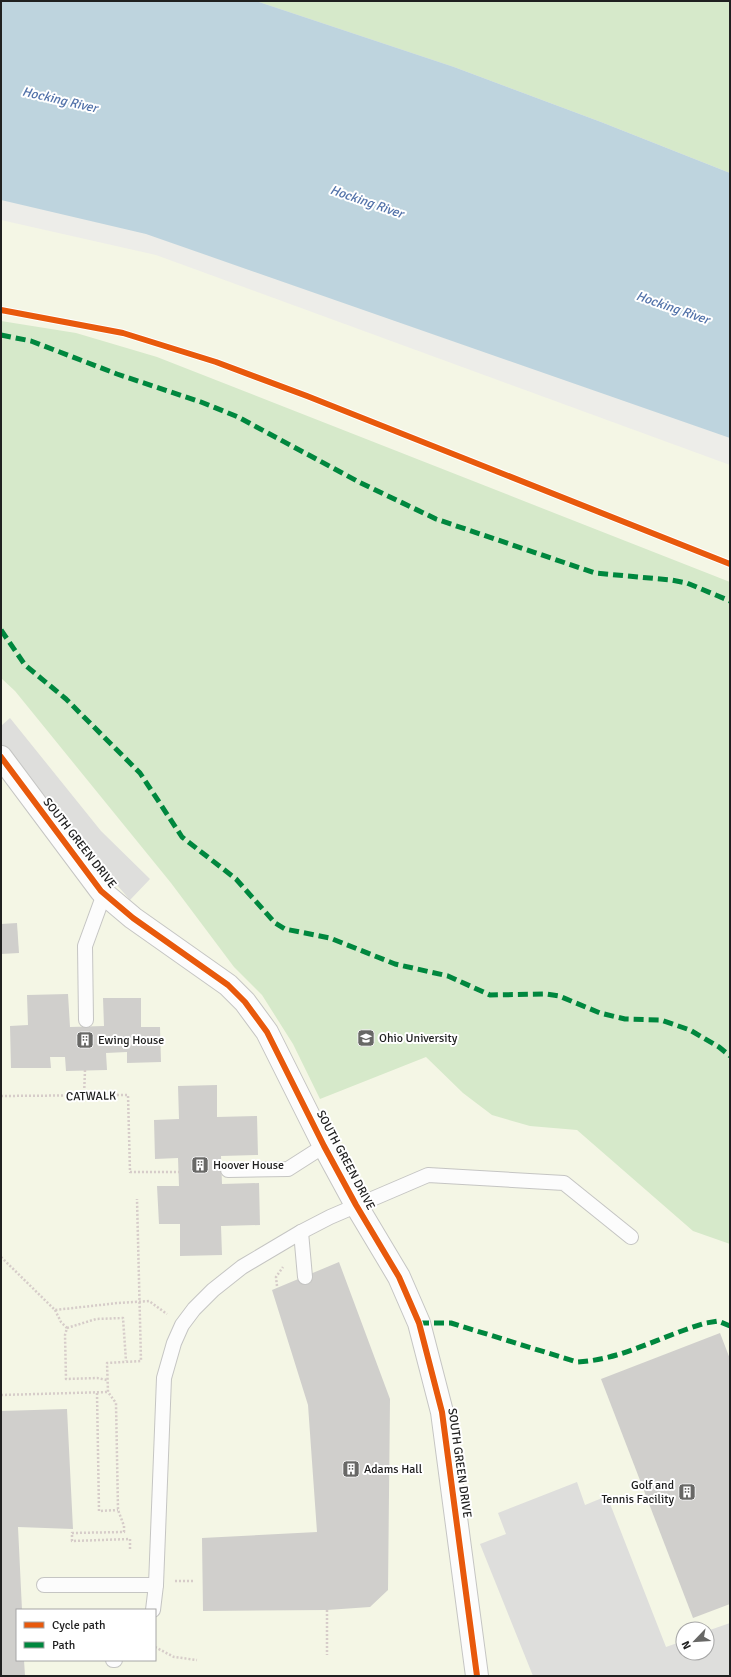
<svg xmlns="http://www.w3.org/2000/svg" width="731" height="1677" font-family="Signika,sans-serif">
  <rect width="100%" height="100%" fill="#edede9"/>
  <path fill="#f4f6e5" fill-rule="evenodd" d="M 1,220 L 156,255 L 730,465 L 730,1676 L 1,1676 ZM 17,1610 L 155,1610 L 155,1660 L 17,1660 ZM 683,1629 L 707,1629 L 707,1653 L 683,1653 Z"/>
  <g fill="#d6e9ca">
    <path d="M 256,1 L 730,1 L 730,173 L 601,122 L 454,67 Z"/>
    <path d="M 1,321 L 76,333 L 157,357 L 730,582 L 730,1244 L 693,1231 L 577,1130 L 530,1126 L 492,1115 L 463,1093 L 426,1057 L 320,1099 L 293,1044 L 262,995 L 234,967 L 171,883 L 15,691 L 1,678 Z"/>
  </g>
  <g fill="#dededc">
    <path d="M 10,718 L 101,831 L 150,879 L 130,900 L 84,847 L 1,744 L 1,726 Z"/>
    <path d="M 577,1482 L 585,1505 L 607,1496 L 666,1647 L 683,1641 L 683,1653 L 707,1653 L 707,1631 L 730,1623 L 730,1676 L 533,1676 L 480,1544 L 506,1534 L 498,1513 Z"/>
  </g>
  <path fill="#bed4de" d="M 1,1 L 256,1 L 454,67 L 601,122 L 730,173 L 730,438 L 146,234 L 1,200 Z"/>
  <g fill="#d0cfcc">
    <path d="M 17,923 L 19,953 L 1,954 L 1,924 Z"/>
    <path d="M 68,994 L 70,1027 L 104,1026 L 103,998 L 141,998 L 141,1027 L 160,1027 L 161,1062 L 127,1063 L 127,1052 L 106,1053 L 107,1070 L 66,1071 L 65,1057 L 50,1057 L 51,1068 L 11,1068 L 10,1026 L 28,1025 L 27,995 Z"/>
    <path d="M 217,1085 L 217,1117 L 257,1116 L 258,1155 L 221,1156 L 222,1184 L 259,1183 L 260,1225 L 221,1226 L 222,1255 L 180,1256 L 180,1224 L 159,1224 L 157,1186 L 179,1186 L 178,1158 L 155,1159 L 154,1120 L 179,1119 L 178,1086 Z"/>
    <path d="M 339,1262 L 390,1399 L 388,1590 L 370,1607 L 327,1610 L 203,1611 L 202,1538 L 317,1532 L 308,1405 L 272,1290 Z"/>
    <path d="M 720,1333 L 730,1359 L 730,1604 L 693,1618 L 601,1379 Z"/>
    <path d="M 67,1409 L 73,1529 L 18,1527 L 22,1610 L 17,1610 L 17,1660 L 24,1660 L 25,1676 L 1,1676 L 1,1411 Z"/>
  </g>
  <g fill="none" stroke-linecap="round" stroke-linejoin="round">
    <defs>
      <g id="lane">
        <path d="M 86,1020 L 85,946 L 104,894"/>
        <path d="M 228,1170 L 288,1169 L 324,1146"/>
        <path d="M 301,1232 L 305,1277"/>
        <path d="M 44,1585 L 156,1585 L 164,1378 L 174,1343 L 182,1325 L 194,1309 L 213,1290 L 242,1267 L 301,1232 L 330,1217 L 428,1175 L 564,1183 L 631,1237"/>
        <path d="M 153,1610 L 156,1585"/>
        <path d="M 113,1660 L 115,1660"/>
      </g>
      <path id="street" d="M 1,757 L 101,891 L 133,918 L 228,985 L 245,1002 L 267,1032 L 324,1146 L 356,1205 L 399,1277 L 419,1323 L 442,1412 L 477,1676"/>
    </defs>
    <use href="#lane" stroke="#c5c5c3" stroke-width="16"/>
    <use href="#street" stroke="#c5c5c3" stroke-width="24"/>
    <g stroke="#d6ccc9" stroke-width="2.5" stroke-dasharray="2 2" stroke-linecap="butt">
      <path d="M 1,1096 L 128,1095 L 130,1172 L 179,1172"/>
      <path d="M 84,1096 L 85,1070"/>
      <path d="M 1,1257 L 55,1310 L 118,1303 L 149,1301 L 167,1314"/>
      <path d="M 277,1286 L 276,1277 L 283,1267"/>
      <path d="M 55,1310 L 61,1322 L 67,1328 L 65,1335 L 66,1379 L 97,1378 L 107,1380"/>
      <path d="M 67,1328 L 96,1319 L 123,1318 L 126,1361"/>
      <path d="M 97,1393 L 99,1511 L 118,1510"/>
      <path d="M 1,1395 L 108,1392"/>
      <path d="M 130,1549 L 130,1539 L 72,1541 L 72,1533 L 124,1532 L 124,1526 L 118,1510 L 116,1403 L 108,1392 L 107,1363 L 141,1361 L 137,1199"/>
      <path d="M 175,1581 L 195,1581"/>
      <path d="M 327,1610 L 327,1655"/>
      <path d="M 155,1647 L 174,1657 L 197,1660"/>
    </g>
    <use href="#lane" stroke="#fcfcfc" stroke-width="14"/>
    <use href="#street" stroke="#fcfcfc" stroke-width="22"/>
    <g stroke="#00873e" stroke-width="5" stroke-dasharray="10 5" stroke-linecap="butt">
      <path d="M 1,335 L 31,341 L 117,374 L 201,402 L 238,417 L 359,482 L 436,519 L 595,573 L 671,580 L 687,583 L 730,601"/>
      <path d="M 1,630 L 25,665 L 66,699 L 140,773 L 182,837 L 236,879 L 275,923 L 285,929 L 330,938 L 395,964 L 448,976 L 490,995 L 546,994 L 559,996 L 600,1013 L 625,1019 L 661,1020 L 690,1030 L 719,1047 L 730,1056"/>
      <path d="M 419,1323 L 451,1323 L 577,1362 C 622,1360 663,1335 706,1323 L 718,1321 L 730,1326"/>
    </g>
    <defs>
      <g id="cycleway">
        <path d="M 1,310 L 123,333 L 216,362 L 307,396 L 730,564"/>
        <path d="M 1,757 L 101,891 L 133,918 L 228,985 L 245,1002 L 267,1032 L 324,1146 L 356,1205 L 399,1277 L 419,1323 L 442,1412 L 477,1676"/>
      </g>
    </defs>
    <use href="#cycleway" stroke="#fff" stroke-width="8"/>
    <use href="#cycleway" stroke="#e8590c" stroke-width="6"/>
  </g>
  <defs>
    <symbol id="university-square" viewBox="-11 -11 22 22"><rect x="-9" y="-9" width="18" height="18" rx="4" fill="#686866" stroke="#fff"/><path d="M0-5L7-2L0 1L-7-2ZM-4 1L0 2.5L4 1V4Q0 6-4 4Z" fill="#fff"/></symbol>
    <symbol id="building-square" viewBox="-11 -11 22 22"><rect x="-9" y="-9" width="18" height="18" rx="4" fill="#686866" stroke="#fff"/><path d="M-4-6H4V6H1V3H-1V6H-4ZM-2.5-4.3h1.7v1.8h-1.7ZM.8-4.3h1.7v1.8H.8ZM-2.5-1h1.7V.8h-1.7ZM.8-1h1.7V.8H.8Z" fill="#fff"/></symbol>
  </defs>
  <g fill-rule="evenodd">
    <use href="#university-square" x="356" y="1028" width="20" height="20"/>
    <use href="#building-square" x="75" y="1030" width="20" height="20"/>
    <use href="#building-square" x="190" y="1155" width="20" height="20"/>
    <use href="#building-square" x="341" y="1459" width="20" height="20"/>
    <use href="#building-square" x="677" y="1482" width="20" height="20"/>
  </g>
  <g text-anchor="middle" stroke-width="4" stroke-linejoin="round" paint-order="stroke">
    <g font-size="12" fill="#202020" stroke="#fff">
      <text transform="translate(80 843) rotate(52)" y="4">SOUTH GREEN DRIVE</text>
      <text transform="translate(91 1096) rotate(-1)" y="4">CATWALK</text>
      <text transform="translate(346 1160) rotate(62)" y="4">SOUTH GREEN DRIVE</text>
      <text transform="translate(460 1463) rotate(82)" y="4">SOUTH GREEN DRIVE</text>
    </g>
    <g font-size="12" fill="#202020" stroke="#fff" text-anchor="start">
      <text x="379" y="1042">Ohio University</text>
      <text x="98" y="1044">Ewing House</text>
      <text x="213" y="1169">Hoover House</text>
      <text x="364" y="1473">Adams Hall</text>
      <text x="674" y="1489" text-anchor="end">Golf and<tspan x="674" dy="14">Tennis Facility</tspan></text>
    </g>
    <g font-size="13" font-style="italic" fill="#5272a9" stroke="#fff">
      <text transform="translate(60 99) rotate(13)" y="5">Hocking River</text>
      <text transform="translate(367 201) rotate(19)" y="5">Hocking River</text>
      <text transform="translate(673 307) rotate(19)" y="5">Hocking River</text>
    </g>
  </g>
  <rect width="731" height="1677" fill="none" stroke="#202020" stroke-width="4"/>
  <rect x="16" y="1609" width="140" height="52" fill="#ffffff" stroke="#a6a6a6"/>
  <rect x="24" y="1622" width="20" height="6" fill="#e8590c" stroke="#a6a6a6"/>
  <text x="52" y="1629" font-size="12" fill="#202020">Cycle path</text>
  <rect x="24" y="1642" width="20" height="6" fill="#00873e" stroke="#a6a6a6"/>
  <text x="52" y="1649" font-size="12" fill="#202020">Path</text>
  <g transform="translate(695 1641) rotate(245)"><circle r="19" fill="#ffffff" stroke="#a6a6a6"/>
  <path d="M0-3L7 15L0 10L-7 15Z" fill="#686866"/>
  <text y="-6" font-size="11" font-weight="bold" text-anchor="middle" fill="#202020">N</text>
  </g>
</svg>
